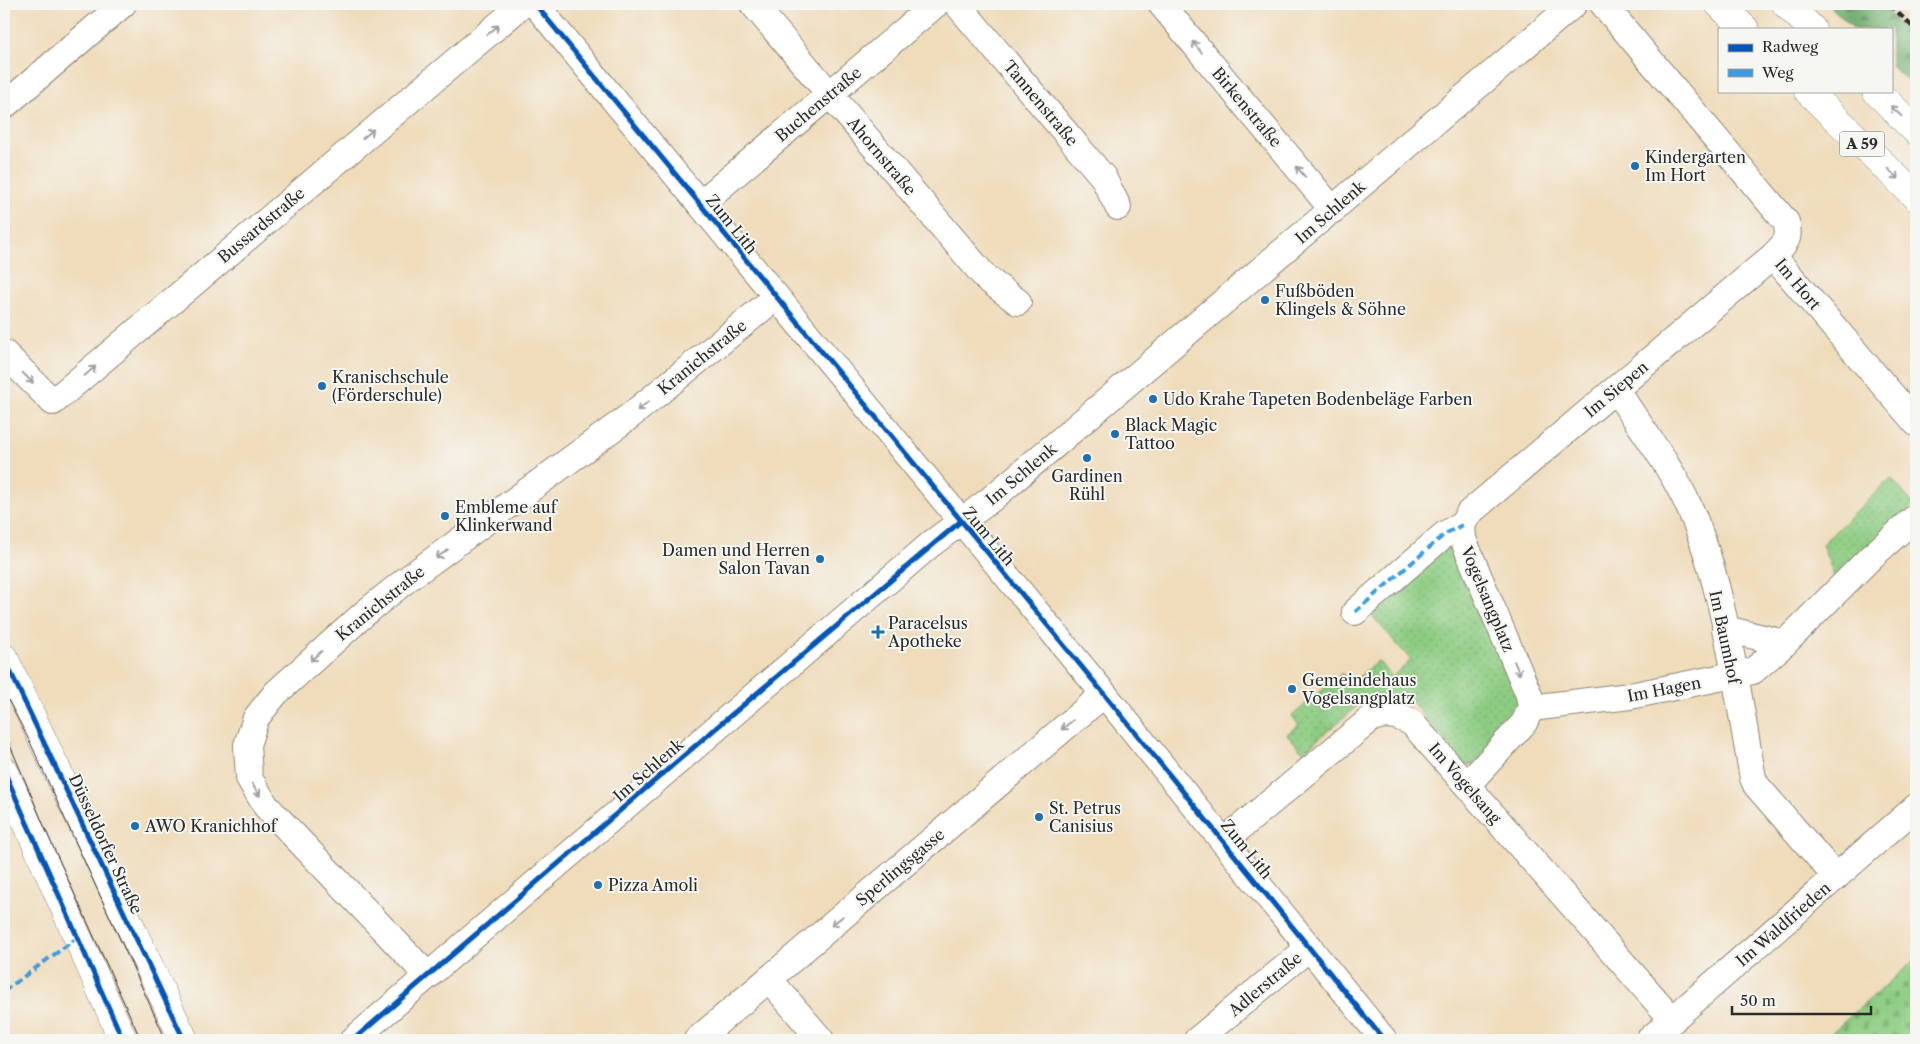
<svg xmlns="http://www.w3.org/2000/svg" width="1920" height="1044" font-family="'Libre Caslon Text',serif">
  <defs>
    <pattern id="forest-firs" width="22" height="20" patternUnits="userSpaceOnUse" patternTransform="scale(1.25)"><rect width="22" height="20" fill="#72b070"/><path d="M5 1l3.5 6h-7zM16 11l3.5 6h-7z" fill="#5e8f5c"/></pattern>
    <pattern id="cemetery-stones" width="16" height="16" patternUnits="userSpaceOnUse" patternTransform="scale(1.25)"><rect width="16" height="16" fill="#8dcc82"/><path d="M2 7V4a2 2 0 0 1 4 0v3zM10 15v-3a2 2 0 0 1 4 0v3z" fill="#7aaf70"/></pattern>
    <pattern id="park-dots" width="8" height="8" patternUnits="userSpaceOnUse" patternTransform="scale(1.25)"><rect width="8" height="8" fill="#8dcc82"/><path d="M2 2h.1M6 6h.1" fill="none" stroke="#7aaf70" stroke-width="1.8" stroke-linecap="round"/></pattern>
  </defs>
  <rect width="100%" height="100%" fill="#f6f6f2"/>
  <filter id="ink" filterUnits="userSpaceOnUse"><feTurbulence type="fractalNoise" baseFrequency=".02" numOctaves="2"/><feDisplacementMap in="SourceGraphic" scale="10" xChannelSelector="R" yChannelSelector="G"/><feConvolveMatrix kernelMatrix="1 2 1 2 8 2 1 2 1" color-interpolation-filters="sRGB"/></filter>
  <filter id="wash" filterUnits="userSpaceOnUse"><feTurbulence type="fractalNoise" baseFrequency=".0096" numOctaves="4" result="noise"/><feDisplacementMap in="SourceGraphic" scale="20" xChannelSelector="R" yChannelSelector="G"/><feGaussianBlur stdDeviation="1.12" result="paint"/><feColorMatrix in="noise" values="0 0 0 0 0 0 0 0 0 0 0 0 0 0 0 0 0 1.4 0 .05"/><feComposite in="paint" operator="in"/></filter>
  <g filter="url(#wash)">
    <rect width="100%" height="100%" fill="#efdcbb"/>
    <path fill="url(#forest-firs)" stroke="#4e6e4e" d="M 1828,4 L 1880,4 L 1916,40 L 1916,90 L 1891,65 L 1891,29 L 1854,29 Z"/>
    <path fill="url(#cemetery-stones)" stroke="#5c7c56" d="M 1916,959 L 1916,1040 L 1823,1040 Z"/>
    <g fill="url(#park-dots)" stroke="#5c7c56">
      <path d="M 1891,478 L 1914,505 L 1834,576 L 1822,544 Z"/>
      <path d="M 1450,539 L 1521,702 L 1517,717 L 1474,765 L 1465,764 L 1412,702 L 1392,696 L 1370,695 L 1303,752 L 1287,734 L 1299,725 L 1292,716 L 1342,673 L 1351,683 L 1378,661 L 1392,677 L 1411,660 L 1368,611 Z"/>
    </g>
  </g>
  <g filter="url(#ink)">
    <g fill="none" stroke-linecap="round" stroke-linejoin="round">
      <defs>
        <g id="minor">
          <path d="M 535,4 L 1100,689 L 1384,1040"/>
          <path d="M 753,4 L 986,278 L 1018,302"/>
          <path d="M 957,4 L 1103,177 L 1118,207"/>
          <path d="M 1161,4 L 1333,210"/>
          <path d="M 4,106 L 123,4"/>
          <path d="M 700,204 L 936,4"/>
          <path d="M 1773,256 L 1916,423"/>
          <path d="M 4,353 L 53,402 L 523,4"/>
          <path d="M 1616,390 C 1641,428 1671,466 1690,509 C 1725,588 1737,692 1753,778 L 1756,785 L 1836,877"/>
          <path d="M 1462,525 L 1469,513 L 1773,256 C 1785,243 1791,240 1786,222 L 1603,4"/>
          <path d="M 1462,525 L 1463,539 L 1529,695 L 1531,708 L 1524,723 L 1467,785"/>
          <path d="M 1355,612 L 1445,534 L 1462,525"/>
          <path d="M 1725,629 L 1785,643"/>
          <path d="M 1531,708 L 1630,696 L 1753,671 L 1785,643 L 1871,557 L 1916,517"/>
          <path d="M 1224,841 L 1372,718 C 1389,713 1397,715 1412,723 L 1673,1020"/>
          <path d="M 428,976 L 266,806 L 249,778 L 247,745 L 256,718 L 276,693 L 365,613 L 406,580 L 630,416 L 776,297"/>
          <path d="M 769,979 L 821,1040"/>
          <path d="M 353,1040 L 931,544 L 990,500 L 1574,4"/>
          <path d="M 697,1040 L 1104,694"/>
          <path d="M 1197,1040 L 1310,947"/>
          <path d="M 1649,1040 L 1916,807"/>
        </g>
        <g id="major">
          <path d="M 4,658 L 184,1040"/>
          <path d="M 4,771 L 123,1040"/>
        </g>
        <g id="highway">
          <path d="M 1719,4 L 1745,29"/>
          <path d="M 1786,4 L 1812,29"/>
          <path d="M 1808,91 L 1916,197"/>
          <path d="M 1876,91 L 1916,131"/>
        </g>
      </defs>
      <use href="#minor" stroke="#8d8473" stroke-width="28"/>
      <use href="#major" stroke="#8d8473" stroke-width="29"/>
      <use href="#highway" stroke="#8d8473" stroke-width="29"/>
      <use href="#minor" stroke="#fff" stroke-width="26"/>
      <use href="#major" stroke="#fff" stroke-width="28"/>
      <use href="#highway" stroke="#fff" stroke-width="28"/>
      <g stroke="#2b2b2b" stroke-width="1">
        <path d="M 4,692 L 30,742 L 166,1040"/>
        <path d="M 4,731 L 50,840 L 141,1040"/>
      </g>
      <path stroke="#2b2b2b" stroke-width="4" stroke-dasharray="8 4" stroke-linecap="butt" d="M 1889,4 L 1916,30"/>
      <g stroke="#3d9ce1" stroke-width="4" stroke-dasharray="8 4" stroke-linecap="butt">
        <path d="M 1355,612 L 1445,534 L 1462,525"/>
        <path d="M 4,991 L 77,938"/>
      </g>
      <defs>
        <g id="cycleway">
          <path d="M 535,4 L 1100,689 L 1384,1040"/>
          <path d="M 4,658 L 184,1040"/>
          <path d="M 4,771 L 123,1040"/>
          <path d="M 353,1040 L 716,728 L 961,521"/>
        </g>
      </defs>
      <use href="#cycleway" stroke="#f6f6f2" stroke-width="8"/>
      <use href="#cycleway" stroke="#0057b8" stroke-width="5"/>
    </g>
    <defs><path id="oneway-shaft" d="M-6 0H5M1.5-3L5.5 0L1.5 3" fill="none" stroke-width="1.6" stroke-linecap="round" stroke-linejoin="round" transform="scale(1.25)"/></defs>
    <g stroke="#a0a0a0">
      <use href="#oneway-shaft" transform="translate(493 30) rotate(-40)"/>
      <use href="#oneway-shaft" transform="translate(1197 47) rotate(-130)"/>
      <use href="#oneway-shaft" transform="translate(1896 111) rotate(-136)"/>
      <use href="#oneway-shaft" transform="translate(368 134) rotate(-40)"/>
      <use href="#oneway-shaft" transform="translate(1301 172) rotate(-130)"/>
      <use href="#oneway-shaft" transform="translate(1893 174) rotate(45)"/>
      <use href="#oneway-shaft" transform="translate(90 371) rotate(-41)"/>
      <use href="#oneway-shaft" transform="translate(28 378) rotate(45)"/>
      <use href="#oneway-shaft" transform="translate(643 406) rotate(141)"/>
      <use href="#oneway-shaft" transform="translate(442 554) rotate(143)"/>
      <use href="#oneway-shaft" transform="translate(316 656) rotate(139)"/>
      <use href="#oneway-shaft" transform="translate(1517 668) rotate(67)"/>
      <use href="#oneway-shaft" transform="translate(1067 725) rotate(140)"/>
      <use href="#oneway-shaft" transform="translate(256 790) rotate(58)"/>
      <use href="#oneway-shaft" transform="translate(837 921) rotate(140)"/>
    </g>
  </g>
  <g fill="#1f6fb2" stroke="#f6f6f2" stroke-width="2">
    <circle cx="1635" cy="166" r="5"/>
    <circle cx="1265" cy="300" r="5"/>
    <circle cx="322" cy="386" r="5"/>
    <circle cx="1153" cy="399" r="5"/>
    <circle cx="1115" cy="434" r="5"/>
    <circle cx="1087" cy="458" r="5"/>
    <circle cx="445" cy="516" r="5"/>
    <circle cx="820" cy="559" r="5"/>
    <path d="M875.5 624.5h5v5h5v5h-5v5h-5v-5h-5v-5h5z"/>
    <circle cx="1292" cy="689" r="5"/>
    <circle cx="1039" cy="817" r="5"/>
    <circle cx="135" cy="826" r="5"/>
    <circle cx="598" cy="885" r="5"/>
  </g>
  <g text-anchor="middle" stroke-width="4" stroke-linejoin="round" paint-order="stroke">
    <rect fill="#f6f6f2" stroke="#686867" stroke-width="1" x="1839.5" y="131.5" width="45" height="25" rx="4"/>
    <g font-size="15" font-weight="bold" fill="#2b2b2b">
      <text x="1862" y="149">A 59</text>
    </g>
    <g font-size="16" fill="#2b2b2b" stroke="#f6f6f2">
      <text transform="translate(1041 103) rotate(50)" y="6">Tannenstraße</text>
      <text transform="translate(818 104) rotate(-40)" y="6">Buchenstraße</text>
      <text transform="translate(1247 107) rotate(50)" y="6">Birkenstraße</text>
      <text transform="translate(882 156) rotate(50)" y="6">Ahornstraße</text>
      <text transform="translate(1330 212) rotate(-41)" y="6">Im Schlenk</text>
      <text transform="translate(732 224) rotate(51)" y="6">Zum Lith</text>
      <text transform="translate(261 225) rotate(-40)" y="6">Bussardstraße</text>
      <text transform="translate(1798 284) rotate(50)" y="6">Im Hort</text>
      <text transform="translate(702 357) rotate(-39)" y="6">Kranichstraße</text>
      <text transform="translate(1616 389) rotate(-40)" y="6">Im Siepen</text>
      <text transform="translate(1021 474) rotate(-40)" y="6">Im Schlenk</text>
      <text transform="translate(989 536) rotate(50)" y="6">Zum Lith</text>
      <text transform="translate(1488 599) rotate(67)" y="6">Vogelsangplatz</text>
      <text transform="translate(380 603) rotate(-39)" y="6">Kranichstraße</text>
      <text transform="translate(1725 637) rotate(78)" y="6">Im Baumhof</text>
      <text transform="translate(1664 689) rotate(-11)" y="6">Im Hagen</text>
      <text transform="translate(648 770) rotate(-41)" y="6">Im Schlenk</text>
      <text transform="translate(1465 783) rotate(49)" y="6">Im Vogelsang</text>
      <text transform="translate(106 844) rotate(65)" y="6">Düsseldorfer Straße</text>
      <text transform="translate(1247 849) rotate(51)" y="6">Zum Lith</text>
      <text transform="translate(900 867) rotate(-40)" y="6">Sperlingsgasse</text>
      <text transform="translate(1783 924) rotate(-41)" y="6">Im Waldfrieden</text>
      <text transform="translate(1265 984) rotate(-40)" y="6">Adlerstraße</text>
    </g>
    <g font-size="16" fill="#2b2b2b" stroke="#f6f6f2" text-anchor="start">
      <text x="1645" y="163">Kindergarten<tspan x="1645" dy="18">Im Hort</tspan></text>
      <text x="1275" y="297">Fußböden<tspan x="1275" dy="18">Klingels &amp; Söhne</tspan></text>
      <text x="332" y="383">Kranischschule<tspan x="332" dy="18">(Förderschule)</tspan></text>
      <text x="1163" y="405">Udo Krahe Tapeten Bodenbeläge Farben</text>
      <text x="1125" y="431">Black Magic<tspan x="1125" dy="18">Tattoo</tspan></text>
      <text x="1087" y="482" text-anchor="middle">Gardinen<tspan x="1087" dy="18">Rühl</tspan></text>
      <text x="455" y="513">Embleme auf<tspan x="455" dy="18">Klinkerwand</tspan></text>
      <text x="810" y="556" text-anchor="end">Damen und Herren<tspan x="810" dy="18">Salon Tavan</tspan></text>
      <text x="888" y="629">Paracelsus<tspan x="888" dy="18">Apotheke</tspan></text>
      <text x="1302" y="686">Gemeindehaus<tspan x="1302" dy="18">Vogelsangplatz</tspan></text>
      <text x="1049" y="814">St. Petrus<tspan x="1049" dy="18">Canisius</tspan></text>
      <text x="145" y="832">AWO Kranichhof</text>
      <text x="608" y="891">Pizza Amoli</text>
    </g>
  </g>
  <rect width="1920" height="1044" fill="none" stroke="#f6f6f2" stroke-width="20"/>
  <rect x="1718" y="28" width="175" height="65" fill="#f6f6f2" stroke="#a5a5a2"/>
  <rect x="1728" y="44" width="25" height="8" fill="#0057b8" stroke="#a5a5a2"/>
  <text x="1762" y="52" font-size="15" fill="#2b2b2b">Radweg</text>
  <rect x="1728" y="69" width="25" height="8" fill="#3d9ce1" stroke="#a5a5a2"/>
  <text x="1762" y="78" font-size="15" fill="#2b2b2b">Weg</text>
  <path d="M1732 1006v8h139v-8" fill="none" stroke="#2b2b2b" stroke-width="2.5"/>
  <text x="1740" y="1006" font-size="15" fill="#2b2b2b" stroke="#f6f6f2" stroke-width="4" paint-order="stroke">50 m</text>
</svg>
